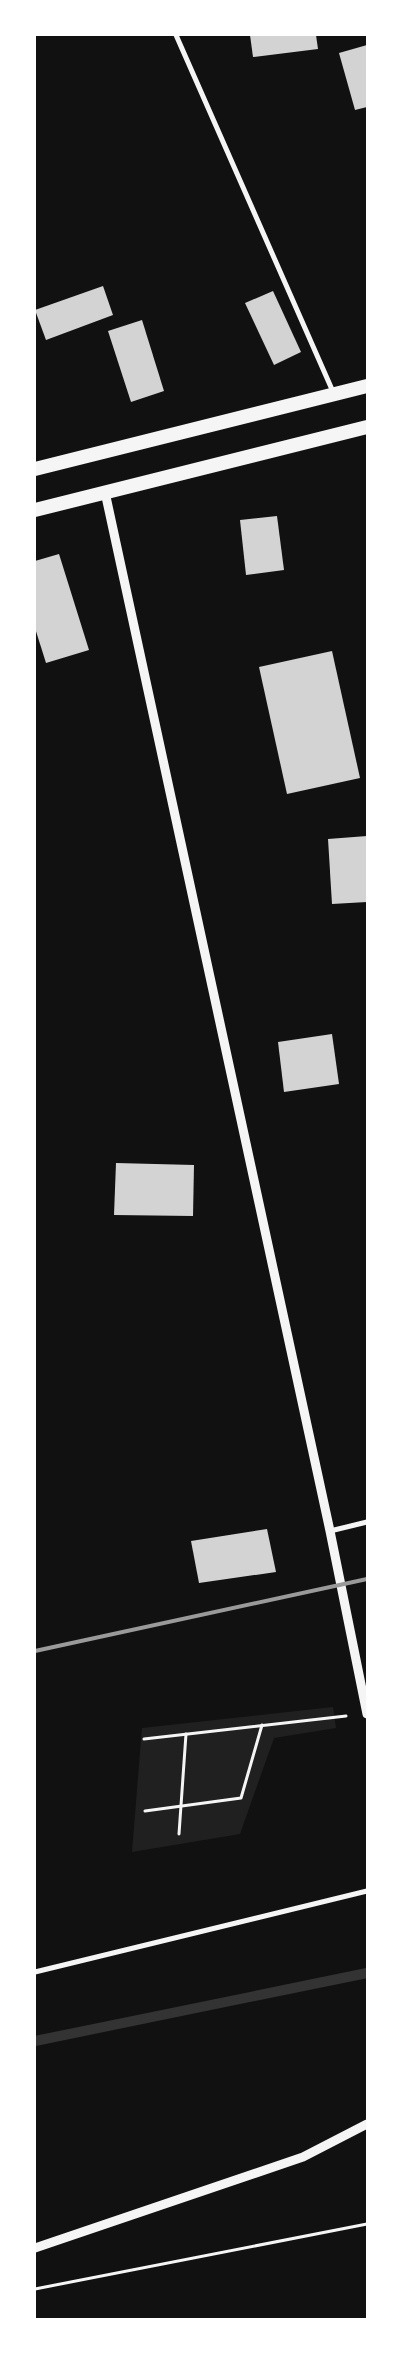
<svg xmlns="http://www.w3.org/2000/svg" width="402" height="2354" font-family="'Open Sans',sans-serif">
  <rect width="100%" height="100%" fill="#111"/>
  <path fill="#202020" d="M 333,1707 L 336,1728 L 274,1738 L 240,1834 L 132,1852 L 142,1728 Z"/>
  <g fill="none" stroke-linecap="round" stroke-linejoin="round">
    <path stroke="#333" stroke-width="10" d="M 35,2041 L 367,1973"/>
  </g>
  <g fill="#d3d3d3">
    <path d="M 250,35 L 316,35 L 318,49 L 253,57 Z"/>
    <path d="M 367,45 L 367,107 L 355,110 L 339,53 Z"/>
    <path d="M 103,286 L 113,315 L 46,340 L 35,310 Z"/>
    <path d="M 273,291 L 301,352 L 274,365 L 245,303 Z"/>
    <path d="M 142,320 L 164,391 L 131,402 L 108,331 Z"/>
    <path d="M 277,516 L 284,570 L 246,575 L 240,520 Z"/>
    <path d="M 59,554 L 89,650 L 46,663 L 35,628 L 35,561 Z"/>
    <path d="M 332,651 L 360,778 L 287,794 L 259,667 Z"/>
    <path d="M 367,836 L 367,902 L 332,904 L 328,839 Z"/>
    <path d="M 332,1034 L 339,1084 L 284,1092 L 278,1042 Z"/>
    <path d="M 116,1163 L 194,1165 L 193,1216 L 114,1215 Z"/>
    <path d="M 267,1529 L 276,1572 L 199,1583 L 191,1541 Z"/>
  </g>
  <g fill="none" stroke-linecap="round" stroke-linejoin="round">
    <g stroke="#f5f5f5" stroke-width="3">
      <path d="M 144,1739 L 346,1716"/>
      <path d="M 145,1811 L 241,1798 L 262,1725"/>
      <path d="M 179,1834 L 186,1734"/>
      <path d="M 35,2289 L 367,2224"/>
    </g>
    <g stroke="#f5f5f5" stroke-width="5">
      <path d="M 176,35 L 334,394"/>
      <path d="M 330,1531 L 367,1522"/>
      <path d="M 35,1972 L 367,1891"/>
    </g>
    <g stroke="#f5f5f5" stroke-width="9">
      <path d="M 105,492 L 330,1531 L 367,1714"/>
      <path d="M 35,2248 L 303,2157 L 367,2124"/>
    </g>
    <g stroke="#f5f5f5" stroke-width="14">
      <path d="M 35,469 L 367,386"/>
      <path d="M 35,510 L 367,427"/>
    </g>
    <path stroke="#9a9a9a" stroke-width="4" d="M 35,1651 L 367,1579"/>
  </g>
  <rect width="402" height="2354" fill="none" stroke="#ffffff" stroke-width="72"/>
</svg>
